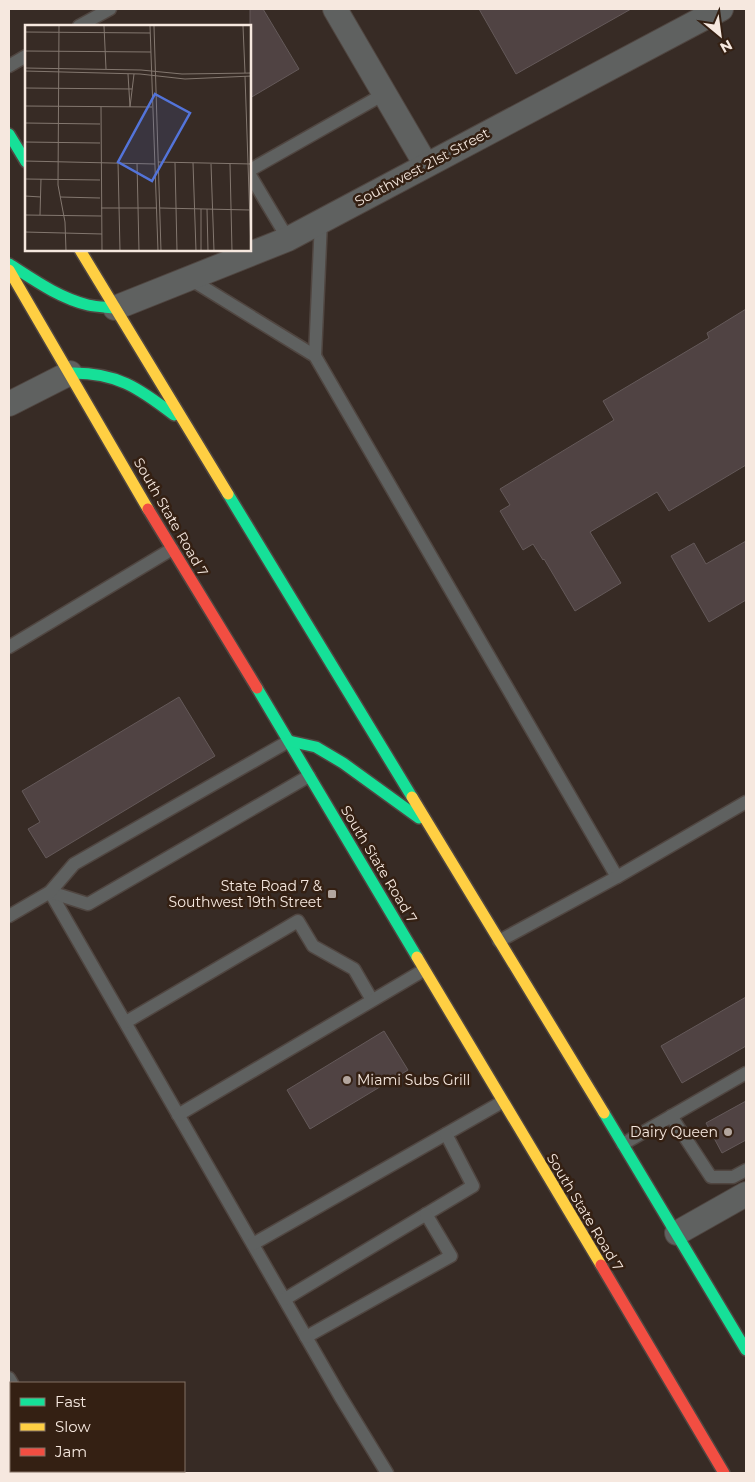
<svg xmlns="http://www.w3.org/2000/svg" width="755" height="1482" font-family="Montserrat,sans-serif">
  <rect width="100%" height="100%" fill="#372b25"/>
  <g fill="#504343" stroke="#645959">
    <path d="M 250,9 L 263,9 L 299,69 L 250,98 Z"/>
    <path d="M 479,9 L 631,9 L 516,74 Z"/>
    <path d="M 746,309 L 746,465 L 669,511 L 657,492 L 590,532 L 621,583 L 575,611 L 544,559 L 543,560 L 533,544 L 523,550 L 500,511 L 510,505 L 500,489 L 614,420 L 603,401 L 709,338 L 707,333 Z"/>
    <path d="M 746,541 L 746,600 L 709,622 L 671,556 L 694,543 L 706,564 Z"/>
    <path d="M 179,697 L 215,756 L 46,858 L 28,829 L 40,822 L 22,791 Z"/>
    <path d="M 746,997 L 746,1046 L 682,1083 L 661,1046 Z"/>
    <path d="M 384,1031 L 408,1070 L 310,1129 L 287,1090 Z"/>
    <path d="M 746,1101 L 746,1140 L 722,1153 L 706,1123 Z"/>
  </g>
  <g fill="none" stroke-linecap="round" stroke-linejoin="round">
    <defs>
      <g id="lane">
        <path d="M 79,26 L 110,9"/>
        <path d="M 9,66 L 26,56"/>
        <path d="M 250,170 L 384,94"/>
        <path d="M 250,175 L 288,239"/>
        <path d="M 190,279 L 315,356 L 617,877"/>
        <path d="M 315,356 L 321,221"/>
        <path d="M 9,647 L 172,549"/>
        <path d="M 50,892 L 340,1396 L 387,1473"/>
        <path d="M 50,892 L 88,904 L 309,776"/>
        <path d="M 9,916 L 50,892 L 74,864 L 289,741"/>
        <path d="M 499,941 L 617,877 L 746,802"/>
        <path d="M 126,1022 L 298,921 L 313,946 L 354,969 L 372,1000"/>
        <path d="M 178,1115 L 424,970"/>
        <path d="M 671,1116 L 711,1177 L 733,1177 L 746,1170"/>
        <path d="M 623,1144 L 746,1073"/>
        <path d="M 253,1244 L 502,1102"/>
        <path d="M 285,1299 L 473,1186 L 446,1134"/>
        <path d="M 306,1337 L 451,1256 L 426,1214"/>
        <path d="M 9,1378 L 12,1383"/>
      </g>
      <g id="street">
        <path d="M 335,9 L 426,165"/>
        <path d="M 115,308 L 288,239 L 721,9"/>
        <path d="M 9,404 L 70,373"/>
        <path d="M 677,1233 L 746,1194"/>
      </g>
      <g id="fast">
        <path d="M 9,134 L 26,162"/>
        <path d="M 9,264 C 34,280 59,298 88,305 C 97,307 106,307 115,308"/>
        <path d="M 70,373 C 116,372 139,388 174,415"/>
        <path d="M 228,494 L 412,797"/>
        <path d="M 257,688 L 417,957"/>
        <path d="M 289,741 L 316,747 L 343,763 L 419,818"/>
        <path d="M 604,1113 L 746,1350"/>
      </g>
      <g id="slow">
        <path d="M 80,250 L 228,494"/>
        <path d="M 9,270 L 148,509"/>
        <path d="M 412,797 L 604,1113"/>
        <path d="M 417,957 L 601,1265"/>
      </g>
      <g id="jam">
        <path d="M 148,509 L 257,688"/>
        <path d="M 601,1265 L 724,1473"/>
      </g>
    </defs>
    <use href="#lane" stroke="#504641" stroke-width="15"/>
    <use href="#street" stroke="#504641" stroke-width="26"/>
    <use href="#fast" stroke="#504641" stroke-width="14"/>
    <use href="#slow" stroke="#504641" stroke-width="14"/>
    <use href="#jam" stroke="#504641" stroke-width="14"/>
    <use href="#lane" stroke="#5f6160" stroke-width="12"/>
    <use href="#street" stroke="#5f6160" stroke-width="24"/>
    <use href="#fast" stroke="#16e098" stroke-width="11"/>
    <use href="#slow" stroke="#ffcf43" stroke-width="11"/>
    <use href="#jam" stroke="#f24e42" stroke-width="11"/>
  </g>
  <g fill="#b3a69e" stroke="#342013" stroke-width="2">
    <rect x="327" y="889" width="10" height="10" rx="2.5"/>
    <circle cx="347" cy="1080" r="5"/>
    <circle cx="728" cy="1132" r="5"/>
  </g>
  <g text-anchor="middle" stroke-width="5" stroke-linejoin="round" paint-order="stroke">
    <g font-size="14" fill="#f6e8df" stroke="#342013">
      <text transform="translate(422 167) rotate(-28)" y="5">Southwest 21st Street</text>
      <text transform="translate(171 517) rotate(60)" y="5">South State Road 7</text>
      <text transform="translate(379 864) rotate(59)" y="5">South State Road 7</text>
      <text transform="translate(585 1212) rotate(59)" y="5">South State Road 7</text>
    </g>
    <g font-size="14" fill="#f6e8df" stroke="#342013" text-anchor="end">
      <text x="322" y="891">State Road 7 &amp;<tspan x="322" dy="16">Southwest 19th Street</tspan></text>
      <text x="357" y="1085" text-anchor="start">Miami Subs Grill</text>
      <text x="718" y="1137">Dairy Queen</text>
    </g>
  </g>
  <g transform="translate(25 25)">
    <rect width="226" height="226" fill="#372b25"/>
    <path fill="none" stroke="#83776f" stroke-width="1" d="M 34,1 L 33,160 L 40,197 L 41,226M 79,1 L 81,44M 125,1 L 133,226M 129,1 L 136,226M 218,1 L 220,48M 0,7 L 125,8M 0,26 L 126,27M 0,43 L 116,45 L 157,49 L 227,48M 0,46 L 115,49 L 160,54 L 227,51M 103,49 L 105,82M 220,51 L 226,226M 0,63 L 107,64M 0,81 L 127,82M 76,82 L 77,226M 105,82 L 109,49M 0,98 L 75,99M 0,117 L 75,118M 0,136 L 130,139M 93,137 L 95,226M 133,137 L 227,139M 112,138 L 114,226M 150,138 L 152,226M 168,138 L 171,226M 186,139 L 189,226M 205,139 L 207,226M 0,154 L 75,155M 0,171 L 16,172M 35,172 L 75,173M 76,183 L 131,183M 135,183 L 225,185M 176,184 L 176,226M 182,184 L 183,226M 0,190 L 76,191M 15,190 L 16,154M 0,207 L 77,209"/>
    <path fill="#5374da" fill-opacity="0.15" stroke="#5374da" stroke-width="2.5" d="M 130,69 L 165,88 L 127,156 L 93,137 Z"/>
    <rect width="226" height="226" fill="none" stroke="#f6e8df" stroke-width="2.5"/>
  </g>
  <rect width="755" height="1482" fill="none" stroke="#f6e8df" stroke-width="20"/>
  <rect x="10" y="1382" width="175" height="90" fill="#342013" stroke="#827065"/>
  <rect x="20" y="1398" width="25" height="8" fill="#16e098" stroke="#827065"/>
  <text x="55" y="1407" font-size="15" fill="#f6e8df">Fast</text>
  <rect x="20" y="1423" width="25" height="8" fill="#ffcf43" stroke="#827065"/>
  <text x="55" y="1432" font-size="15" fill="#f6e8df">Slow</text>
  <rect x="20" y="1448" width="25" height="8" fill="#f24e42" stroke="#827065"/>
  <text x="55" y="1457" font-size="15" fill="#f6e8df">Jam</text>
  <g transform="translate(720 35) rotate(151)" stroke="#342013" stroke-width="4" paint-order="stroke">
  <path d="M0-4L9 19L0 12L-9 19Z" fill="#f6e8df"/>
  <text y="-8" font-size="14" font-weight="bold" text-anchor="middle" fill="#f6e8df">N</text>
  </g>
</svg>
